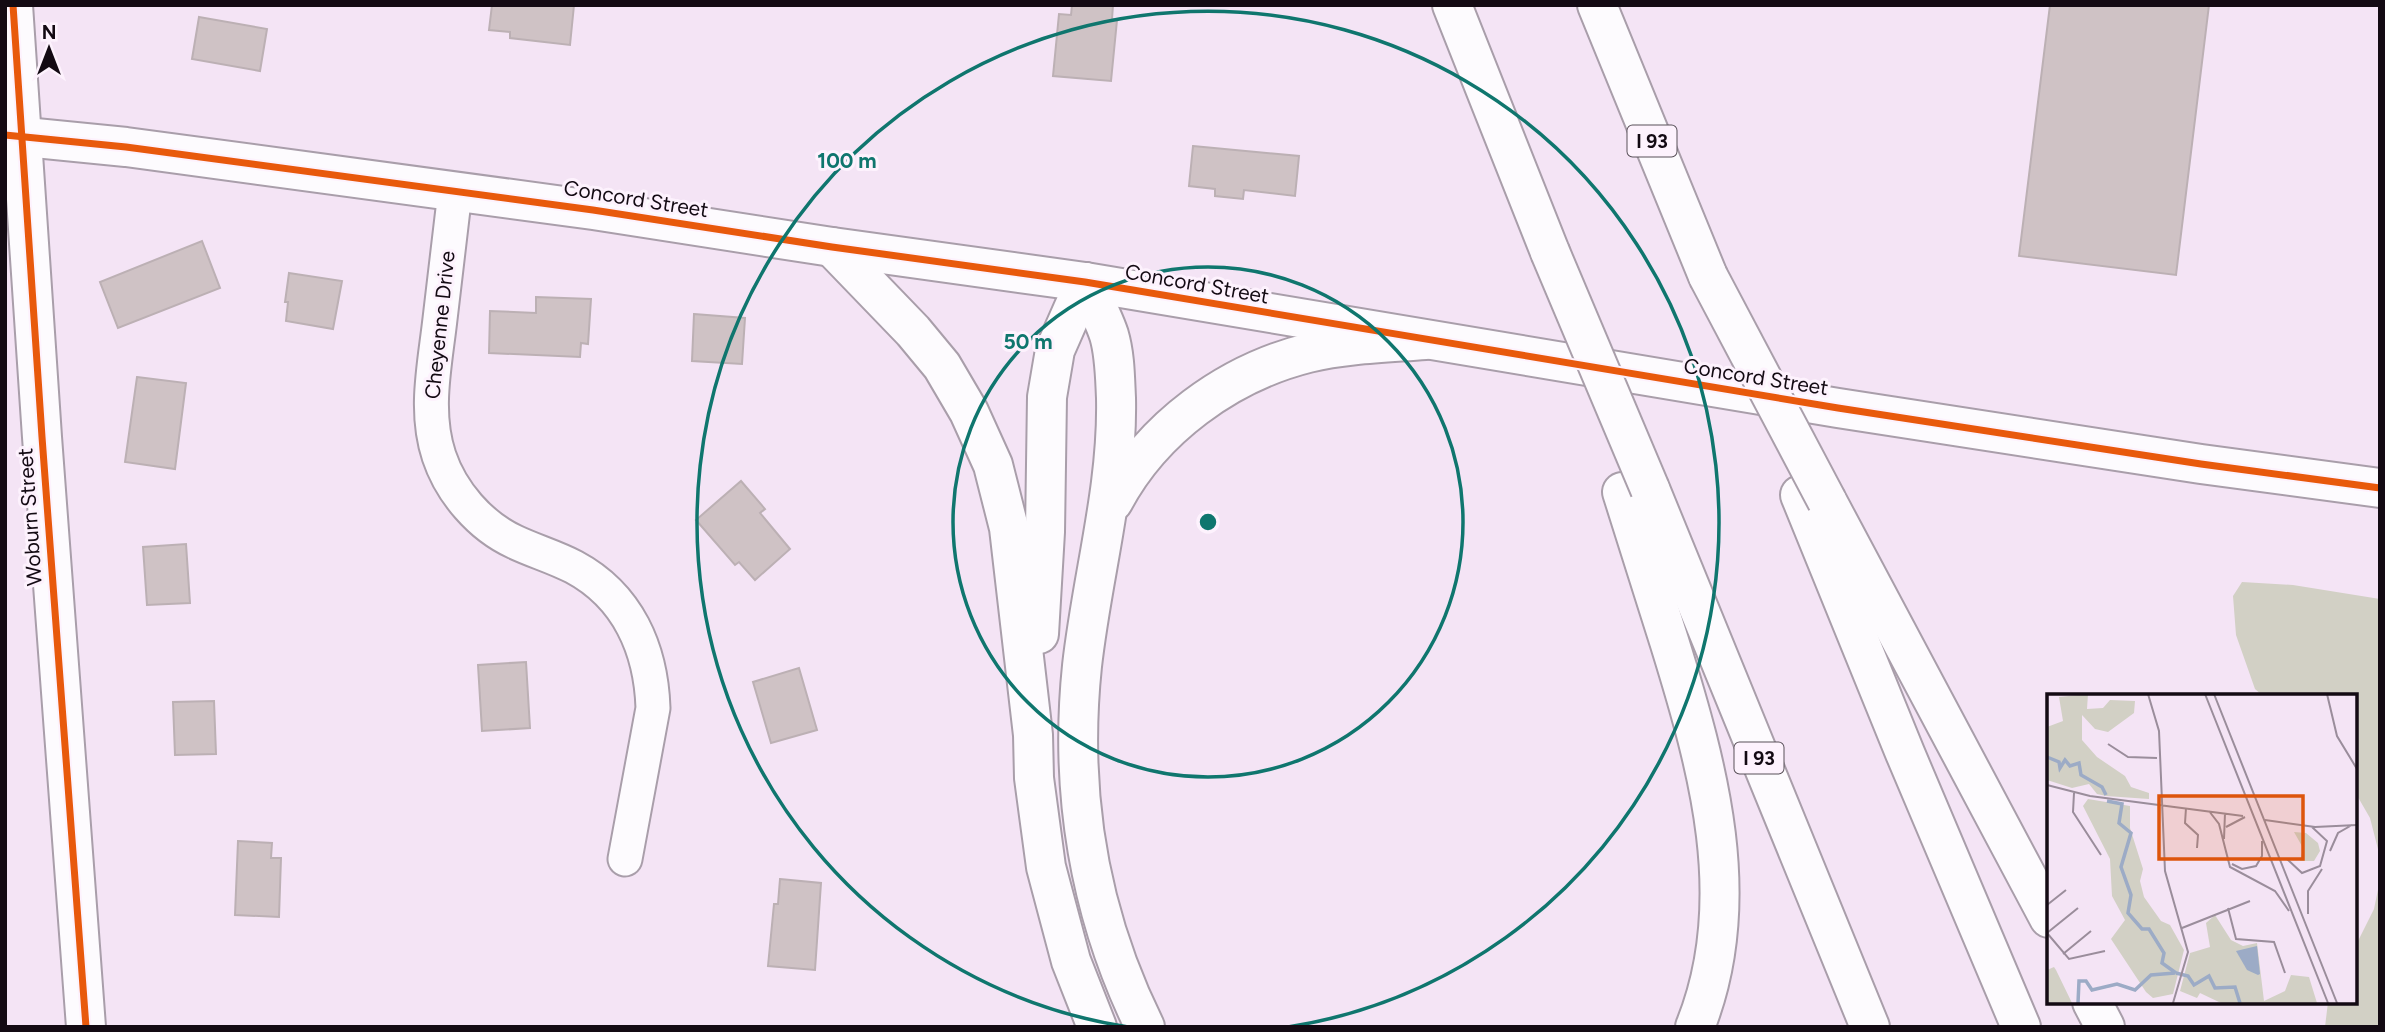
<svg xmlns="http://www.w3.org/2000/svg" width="2385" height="1032" font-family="Figtree,sans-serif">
  <rect width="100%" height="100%" fill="#f4e4f5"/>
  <g fill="#d2d0c5">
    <path d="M 2242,582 L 2293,585 L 2380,599 L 2380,857 L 2370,818 L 2355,792 L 2355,696 L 2263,696 L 2255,689 L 2236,635 L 2233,596 Z"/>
    <path d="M 2380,880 L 2380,1027 L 2325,1027 L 2328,1002 L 2355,1002 L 2355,947 L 2374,909 Z"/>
  </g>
  <g fill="#cfc2c5" stroke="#bcb0b4" stroke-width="2">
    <path d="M 492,5 L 574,5 L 570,45 L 510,38 L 510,32 L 489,30 Z"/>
    <path d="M 1072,5 L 1113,5 L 1112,19 L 1117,20 L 1111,81 L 1053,76 L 1059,14 L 1071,15 Z"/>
    <path d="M 2050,5 L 2209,5 L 2176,275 L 2019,256 Z"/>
    <path d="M 199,17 L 267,29 L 260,71 L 192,59 Z"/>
    <path d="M 1193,146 L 1299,156 L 1295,196 L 1244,190 L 1243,199 L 1215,196 L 1215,189 L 1189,186 Z"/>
    <path d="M 202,241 L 220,288 L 118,328 L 100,282 Z"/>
    <path d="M 289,273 L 342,281 L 333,329 L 286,321 L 288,302 L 285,302 Z"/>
    <path d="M 536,297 L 591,299 L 588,344 L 581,343 L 580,357 L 489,353 L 490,311 L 536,313 Z"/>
    <path d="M 694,314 L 745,318 L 742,364 L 692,361 Z"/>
    <path d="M 137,377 L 186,383 L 175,469 L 125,462 Z"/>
    <path d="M 741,481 L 765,509 L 760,513 L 790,549 L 755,580 L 739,562 L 735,565 L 696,520 Z"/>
    <path d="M 186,544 L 190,603 L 147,605 L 143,547 Z"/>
    <path d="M 526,662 L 530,728 L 482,731 L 478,665 Z"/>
    <path d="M 799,668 L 817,730 L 771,743 L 753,682 Z"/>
    <path d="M 214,701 L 216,754 L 175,755 L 173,702 Z"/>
    <path d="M 238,841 L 272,843 L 271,858 L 281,858 L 279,917 L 235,915 Z"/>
    <path d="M 780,879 L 821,883 L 815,970 L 768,966 L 774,904 L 778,904 Z"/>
  </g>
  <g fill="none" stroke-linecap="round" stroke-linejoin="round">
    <defs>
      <path id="street" d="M 455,192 C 450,234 445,276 440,319 C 435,364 424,411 439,456 C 451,492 480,526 515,542 C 534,551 555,557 574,567 C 628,596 651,649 653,708 L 625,859"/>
      <g id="secondary">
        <path d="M 13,5 L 42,437 L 86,1027"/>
        <path d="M 5,135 L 126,147 L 593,210 L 832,247 L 1085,282 L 1838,408 L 2201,464 L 2380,488"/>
      </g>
      <g id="highway">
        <path d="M 1452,5 L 1550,252"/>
        <path d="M 1597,5 L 1708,276"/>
        <path d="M 832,247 L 913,331 L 942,366 L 969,412 L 993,465 L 1009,528 L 1033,735 L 1034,778 L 1046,867 L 1071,961 L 1097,1027"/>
        <path d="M 1085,282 C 1094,300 1103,317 1109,335 C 1115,355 1115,378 1116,398 C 1118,489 1092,576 1082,666 C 1069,791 1089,914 1145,1027"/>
        <path d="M 1650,489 L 1870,1027"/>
        <path d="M 1622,492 C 1638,542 1654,593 1670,644 C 1708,767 1746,901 1695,1027"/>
        <path d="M 1800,495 L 1905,753 L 2021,1027"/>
        <path d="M 1827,501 L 2049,918"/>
        <path d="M 1113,502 C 1152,428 1228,373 1308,353 C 1346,344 1386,343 1425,340"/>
        <path d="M 1039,634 L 1045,532 L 1047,397 L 1055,350 L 1085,282"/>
        <path d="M 2092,1002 L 2105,1027"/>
      </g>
    </defs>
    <use href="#street" stroke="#a99eaa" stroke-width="37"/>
    <use href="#secondary" stroke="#a99eaa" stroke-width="42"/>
    <use href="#highway" stroke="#a99eaa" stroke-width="42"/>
    <use href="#street" stroke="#fdfbfe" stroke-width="33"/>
    <use href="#secondary" stroke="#fdfbfe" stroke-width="38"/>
    <use href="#highway" stroke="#fdfbfe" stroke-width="38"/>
    <defs>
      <g id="highway-bridge">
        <path d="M 1550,252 L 1650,489"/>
        <path d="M 1708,276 L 1827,501"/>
      </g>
    </defs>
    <use href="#highway-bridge" stroke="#a99eaa" stroke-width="42" stroke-linecap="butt"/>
    <use href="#highway-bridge" stroke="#fdfbfe" stroke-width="38"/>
    <defs>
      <g id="cycleway">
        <path d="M 13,5 L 42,437 L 86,1027"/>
        <path d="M 5,135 L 126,147 L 593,210 L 832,247 L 1085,282 L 1838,408 L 2201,464 L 2380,488"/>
      </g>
    </defs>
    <use href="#cycleway" stroke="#fdf2fd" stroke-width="11"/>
    <use href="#cycleway" stroke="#e8590c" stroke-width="7"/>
  </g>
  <g fill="none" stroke="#0f766e" stroke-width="3.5">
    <circle cx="1208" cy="522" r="255"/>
    <path d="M1128 1027A511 511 0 1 1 1288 1027"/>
  </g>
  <g text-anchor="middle" stroke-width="6" stroke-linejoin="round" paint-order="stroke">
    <g fill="#fdf2fd" stroke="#595059" stroke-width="2">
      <rect x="1627.5" y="125.5" width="49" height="31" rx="5"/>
      <rect x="1734.5" y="742.5" width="49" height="31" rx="5"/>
    </g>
    <g font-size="19" font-weight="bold" fill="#130a13">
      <text x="1652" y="148">I 93</text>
      <text x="1759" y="765">I 93</text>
    </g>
    <g font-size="21" fill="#130a13" stroke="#fdf2fd">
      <text transform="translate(636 199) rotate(9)" y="7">Concord Street</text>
      <text transform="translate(1197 284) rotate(10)" y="7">Concord Street</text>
      <text transform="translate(440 325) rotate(-84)" y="7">Cheyenne Drive</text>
      <text transform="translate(1756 377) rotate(9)" y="7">Concord Street</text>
      <text transform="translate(30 517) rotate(-94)" y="7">Woburn Street</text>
    </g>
  </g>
  <g transform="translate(2047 694)">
    <rect width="310" height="310" fill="#f4e4f5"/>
    <path d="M 41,0 L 40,15 L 56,14 L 63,6 L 88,7 L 87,19 L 61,38 L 48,35 L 35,21 L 35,46 L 50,63 L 78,82 L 84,93 L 102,99 L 102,105 L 59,102 L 50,100 L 42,90 L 25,94 L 0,86 L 0,33 L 16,27 L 12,3 ZM 41,105 L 83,112 L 83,134 L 96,175 L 93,187 L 97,203 L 114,227 L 123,231 L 137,256 L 126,300 L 106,304 L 99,298 L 64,245 L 78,226 L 65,202 L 63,165 L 36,112 ZM 247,138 L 259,139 L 271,149 L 273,157 L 267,167 L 253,167 L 256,154 ZM 168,221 L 184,246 L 196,252 L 210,249 L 217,307 L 238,297 L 244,281 L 262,283 L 270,309 L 174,309 L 153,299 L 150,304 L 133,297 L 143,259 L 163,253 L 159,229 ZM 7,273 L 9,276 L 25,309 L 0,309 L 0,276 Z" fill="#d2d0c5"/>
    <path d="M 210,252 L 213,280 L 211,281 L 200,276 L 189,257 Z" fill="#9cabc6"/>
    <path fill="none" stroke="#9cabc6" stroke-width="3.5" d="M 0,63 L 12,68 L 13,74 L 18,66 L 23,72 L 32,69 L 34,81 L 55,93 L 59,101M 60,107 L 75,110 L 72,129 L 84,139 L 74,173 L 84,201 L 81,219 L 95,235 L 102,235 L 117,259 L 115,269 L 129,279M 129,279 L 141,282 L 147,291 L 162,282 L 168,294 L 188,293 L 193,309M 31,309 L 32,287 L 39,287 L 45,296 L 70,290 L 88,296 L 104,281 L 128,279"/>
    <path fill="none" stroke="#9a8d9b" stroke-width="2" d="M 101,0 L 112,37 L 118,177 L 141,258 L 126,309M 158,0 L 281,309M 167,0 L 290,309M 280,0 L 290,42 L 310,75M 61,50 L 81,63 L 110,64M 0,91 L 43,102 L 196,122M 27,99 L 26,118 L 54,161M 139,114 L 138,129 L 151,141 L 150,154M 162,117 L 172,130 L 183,173 L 228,197 L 242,217M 218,126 L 268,133 L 310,131M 179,133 L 198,123M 177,145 L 178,119M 283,157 L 291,139 L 305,131M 240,165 L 255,179 L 273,172 L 280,147 L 265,133M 185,170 L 195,175 L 209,172 L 215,162 L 215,147M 0,211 L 19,196M 181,214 L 189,245 L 227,248 L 238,279M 261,220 L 261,197 L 275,175M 135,234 L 203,207M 0,239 L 22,265 L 58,257M 0,239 L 31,214M 16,260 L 44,237"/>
    <path fill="#dd550c" fill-opacity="0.15" stroke="#dd550c" stroke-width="3.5" d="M 112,102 L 256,102 L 256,165 L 112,165 Z"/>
    <rect width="310" height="310" fill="none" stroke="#130a13" stroke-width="3.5"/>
  </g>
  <circle cx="1208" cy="522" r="10" fill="#0f766e" stroke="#fdf2fd" stroke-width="3.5"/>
  <g font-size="21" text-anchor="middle" font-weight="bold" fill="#0f766e" stroke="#fdf2fd" stroke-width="6" stroke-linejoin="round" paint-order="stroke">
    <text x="847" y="168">100 m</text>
    <text x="1028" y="349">50 m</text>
  </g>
  <rect width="2385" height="1032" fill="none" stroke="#130a13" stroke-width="14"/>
  <g transform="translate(49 49)" stroke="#fdf2fd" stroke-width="5" paint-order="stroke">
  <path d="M0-5L12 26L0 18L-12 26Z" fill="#130a13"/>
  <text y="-10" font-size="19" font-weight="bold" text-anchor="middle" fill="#130a13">N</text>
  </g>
</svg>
